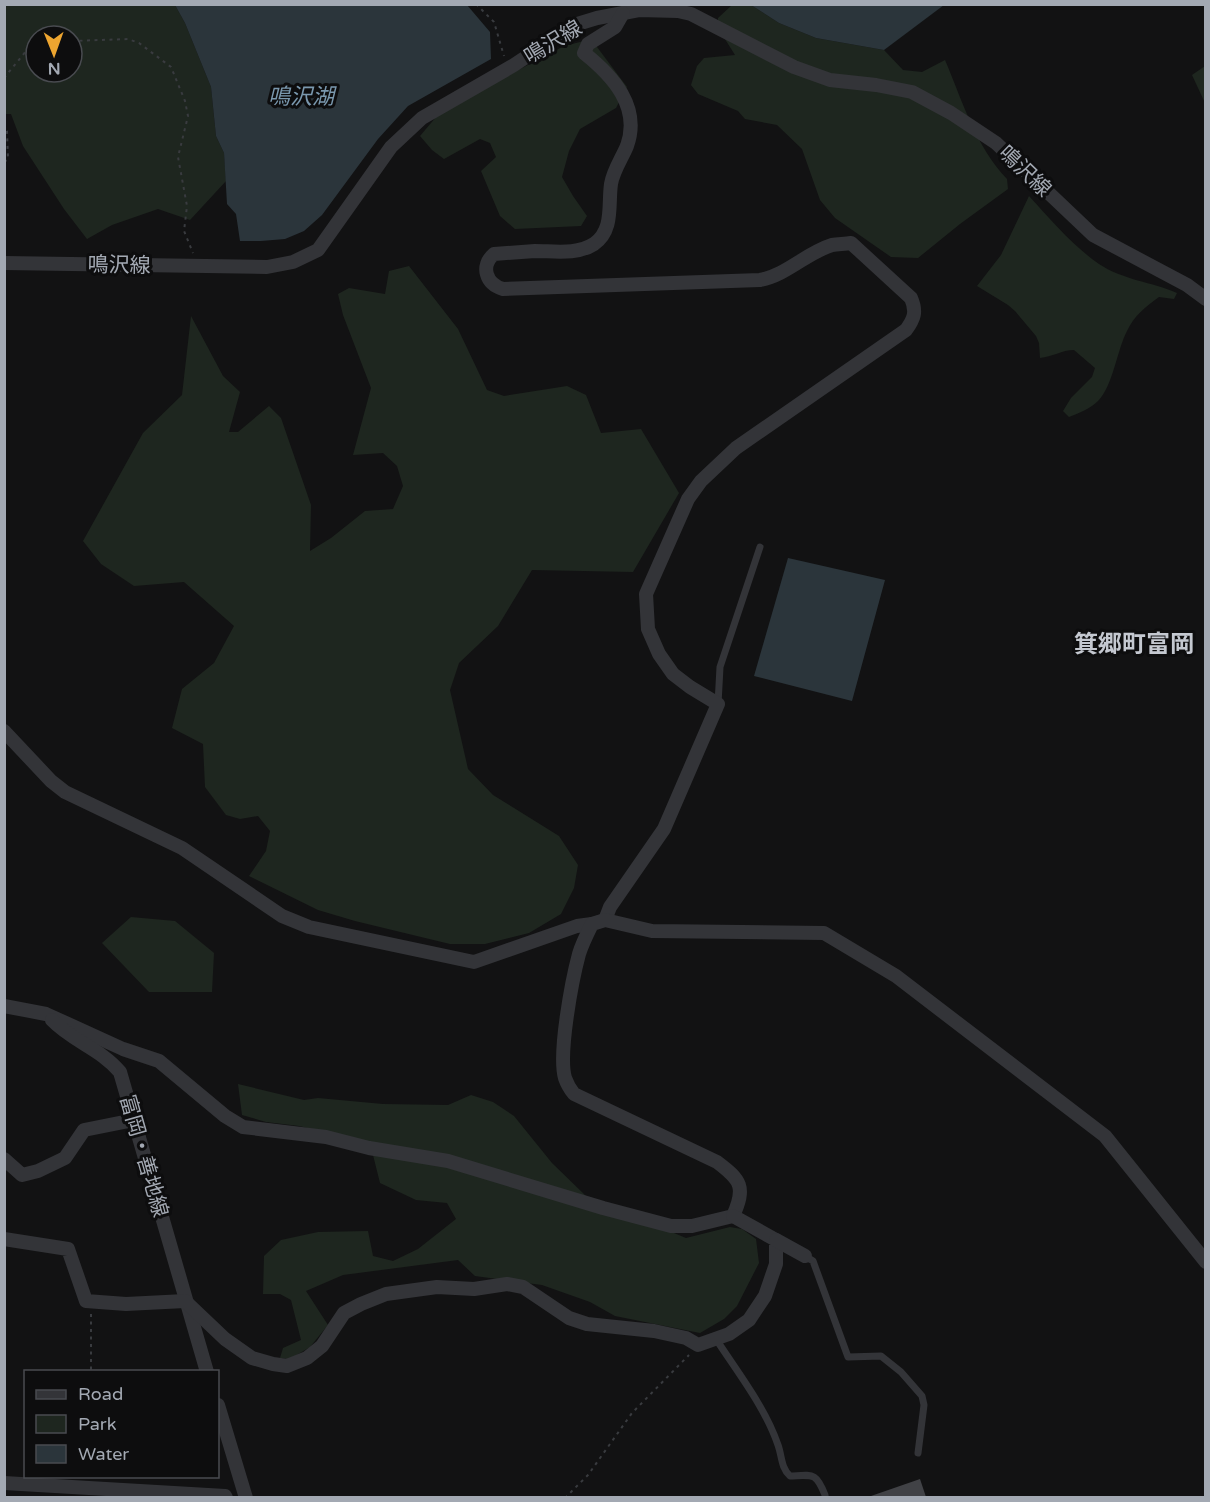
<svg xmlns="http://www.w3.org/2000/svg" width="1210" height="1502" font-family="'Varela Round','Noto Sans JP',sans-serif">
  <rect width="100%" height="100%" fill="#121213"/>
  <g fill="#1e261f" fill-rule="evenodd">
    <path d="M 5,5 L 175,5 L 185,23 L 211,87 L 216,136 L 224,153 L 226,181 L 190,220 L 158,209 L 112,225 L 87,239 L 64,209 L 23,146 L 11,114 L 5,114 ZM 36,36 L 72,36 L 72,72 L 36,72 Z"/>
    <path d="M 732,5 L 751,5 L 779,23 L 816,38 L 884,50 L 903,70 L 922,72 L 945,60 C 962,100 976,147 1007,179 L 1008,189 L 960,224 L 918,258 L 891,257 L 835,218 L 820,200 L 802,149 L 777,125 L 745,119 L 738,111 L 698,94 L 691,85 L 697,66 L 704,58 L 735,55 L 718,28 L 718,18 Z"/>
    <path d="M 584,41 L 594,43 L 627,87 L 616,108 L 580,129 L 569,151 L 562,177 L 573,196 L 587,216 L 581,226 L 515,229 L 500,216 L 481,171 L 496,157 L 490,143 L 480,139 L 444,159 L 432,150 L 420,136 L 442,110 L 564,46 Z"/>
    <path d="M 1205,66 L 1205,103 L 1192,75 Z"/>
    <path d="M 1029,196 C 1051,220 1073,246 1099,264 C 1123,280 1152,282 1177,293 L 1174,299 L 1159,297 C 1145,307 1134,316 1127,331 C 1117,350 1113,386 1098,401 C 1090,409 1079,413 1069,417 L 1063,411 L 1071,398 L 1092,377 L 1095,368 L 1074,350 C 1062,350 1052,357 1040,358 L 1039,343 L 1036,336 L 1015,311 L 1008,305 L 977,286 L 1001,255 Z"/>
    <path d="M 409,266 L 458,329 L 487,390 L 504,396 L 567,386 L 586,395 L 601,433 L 641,429 L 679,493 L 633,572 L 532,570 L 498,626 L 459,663 L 450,690 L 468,769 L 493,795 L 559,836 L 578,865 L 574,888 L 561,914 L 529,933 L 485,944 L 450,944 L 355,921 L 318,910 L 249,876 L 266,851 L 270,831 L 258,816 L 240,819 L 226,815 L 205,787 L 203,744 L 172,728 L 182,689 L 214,663 L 234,626 L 184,582 L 134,586 L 101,564 L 83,541 L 143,433 L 182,395 L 191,316 L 223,376 L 240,392 L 229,432 L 238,432 L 269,406 L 281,418 L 311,505 L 310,551 L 331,538 L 365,511 L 393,509 L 403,486 L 397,466 L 383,453 L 353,455 L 371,388 L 343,315 L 338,294 L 349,288 L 385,294 L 389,271 Z"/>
    <path d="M 131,917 L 175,921 L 214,953 L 212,992 L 149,992 L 102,943 Z"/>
    <path d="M 238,1084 L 304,1100 L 318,1098 L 383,1104 L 448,1105 L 471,1095 L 493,1102 L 514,1116 L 552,1163 L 587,1197 L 686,1238 L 730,1227 L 742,1229 L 756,1239 L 759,1263 L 737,1306 L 724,1319 L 700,1333 L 615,1316 L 590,1302 L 542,1285 L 475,1276 L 458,1260 L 343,1275 L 306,1291 L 328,1325 L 310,1347 L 290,1359 L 280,1358 L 283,1348 L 301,1340 L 291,1300 L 280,1294 L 263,1294 L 264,1256 L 281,1240 L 318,1232 L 368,1231 L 373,1256 L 393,1261 L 418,1249 L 456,1219 L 447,1203 L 416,1200 L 380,1183 L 370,1143 L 299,1126 L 266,1122 L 242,1115 Z"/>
  </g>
  <g fill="#2b353b">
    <path d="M 175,5 L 467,5 L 490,32 L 491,59 L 408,106 L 378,139 L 322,215 L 304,231 L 285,239 L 261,241 L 240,241 L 236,214 L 227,204 L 224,153 L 216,136 L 211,87 L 185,23 Z"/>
    <path d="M 751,5 L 944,5 L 884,50 L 816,38 L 779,23 Z"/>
    <path d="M 788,558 L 885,580 L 852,701 L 754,676 Z"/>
  </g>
  <path fill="#414246" d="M 920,1479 L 926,1497 L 872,1497 L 871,1496 Z"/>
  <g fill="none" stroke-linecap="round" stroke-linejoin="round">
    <g stroke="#393b3f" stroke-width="2" stroke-dasharray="3 4.5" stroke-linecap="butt">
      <path d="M 476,4 L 494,22 L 504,56"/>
      <path d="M 72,41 L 128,39 L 139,43 L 171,67 L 185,101 L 188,116 L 178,157 L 187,206 L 184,231 L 193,253"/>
      <path d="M 4,78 L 31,45 L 36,44"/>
      <path d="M 4,124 L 7,131 L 8,159 L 4,162"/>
      <path d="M 91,1314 L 91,1372"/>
      <path d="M 565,1498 L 588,1475 L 632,1413 L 689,1355"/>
    </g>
    <g stroke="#333438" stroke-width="7">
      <path d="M 718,704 L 720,667 L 760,547"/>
      <path d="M 805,1256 L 813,1261 L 848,1357 L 881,1356 L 901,1372 L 922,1396 L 924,1405 L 918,1453"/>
      <path d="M 716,1339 C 738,1373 765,1407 778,1445 C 782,1456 781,1468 790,1476 C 813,1475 816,1472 825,1495"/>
    </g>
    <g stroke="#333438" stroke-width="14">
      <path d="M 4,263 L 267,267 L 293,262 L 318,250 L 391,147 L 422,118 L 514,65 L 574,25 L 597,18 L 639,10 L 678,11 L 691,14 L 794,67 L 830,80 L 876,85 L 912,92 L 951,113 L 996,143 L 1093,235 L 1187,285 L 1206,299"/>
      <path d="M 4,731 L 51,781 L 65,792 L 182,848 L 282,916 L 309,927 L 474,962 L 577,926 L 592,924"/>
      <path d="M 605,920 L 610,907 L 664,829 L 718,704 L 690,687 L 673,674 L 659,654 L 648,629 L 646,594 L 688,499 L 701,481 L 736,448 L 906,330 C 914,319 917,312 911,298 L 851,243 C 845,244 838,244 832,245 C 806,253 787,275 760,280 L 503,289 C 486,284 480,266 494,254 C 508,253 522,252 535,251 C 554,251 577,255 594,244 C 614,230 608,205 611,184 C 613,171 622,158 627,146 C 641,107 613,76 584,53 L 588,44 L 615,27 L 623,13"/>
      <path d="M 4,1006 L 46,1014 L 123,1049 L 159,1061 L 225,1116 L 243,1127 L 326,1137 L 369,1148 L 448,1161 L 603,1208 L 671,1226 L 692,1226 L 733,1216 C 746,1187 741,1180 717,1162 L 574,1094 C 570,1089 567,1084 565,1078 C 558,1054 572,980 579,954 C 582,944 587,934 592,924 L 605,920 L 652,931 L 824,933 L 896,976 L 1105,1136 L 1206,1262"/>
      <path d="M 52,1020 C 72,1041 101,1049 120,1072 L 207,1372"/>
      <path d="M 4,1159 L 22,1175 L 38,1171 L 65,1158 L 84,1130 L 134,1120"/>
      <path d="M 4,1239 L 68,1249 L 86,1301 L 126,1304 L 185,1301 L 225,1339 L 252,1358 L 273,1364 L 287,1366 L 307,1358 L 322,1346 L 344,1313 L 361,1304 L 386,1294 L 437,1287 L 474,1289 L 507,1284 L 523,1287 L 569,1318 L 587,1324 L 654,1331 L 686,1338 L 698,1345 L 729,1334 L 749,1320 L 765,1296 L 776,1264 L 776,1240 L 733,1216"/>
      <path d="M 776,1240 L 805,1256"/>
      <path d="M 218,1405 L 246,1498"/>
      <path d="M 4,1483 L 225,1496 L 226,1498"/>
    </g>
  </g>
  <g text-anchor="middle" stroke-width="6" stroke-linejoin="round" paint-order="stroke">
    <g font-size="21" fill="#a3a9b3" stroke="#0d0d0e">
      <text transform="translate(553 42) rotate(-31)" y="7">鳴沢線</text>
      <text transform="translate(1025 171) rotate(44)" y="7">鳴沢線</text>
      <text transform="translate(119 265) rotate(1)" y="7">鳴沢線</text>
      <text transform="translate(144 1156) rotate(74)" y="7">富岡・善地線</text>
    </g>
    <g font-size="22" font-style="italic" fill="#7a98ae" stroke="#0d0d0e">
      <text x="301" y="104">鳴沢湖</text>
    </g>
    <g font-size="24" font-weight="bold" fill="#c4c8d0" stroke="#0d0d0e">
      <text x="1134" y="652">箕郷町富岡</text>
    </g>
  </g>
  <rect width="1210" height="1502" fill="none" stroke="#a3a9b3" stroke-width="12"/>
  <rect x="24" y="1370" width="195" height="108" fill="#0d0d0e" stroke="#494b50" stroke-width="1.5"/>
  <rect x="36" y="1390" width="30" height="9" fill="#333438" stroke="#494b50" stroke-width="1.5"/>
  <text x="78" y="1400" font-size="18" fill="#a3a9b3">Road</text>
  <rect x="36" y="1415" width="30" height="18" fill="#1e261f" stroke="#494b50" stroke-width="1.5"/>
  <text x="78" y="1430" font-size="18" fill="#a3a9b3">Park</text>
  <rect x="36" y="1445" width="30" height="18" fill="#2b353b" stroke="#494b50" stroke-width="1.5"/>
  <text x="78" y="1460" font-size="18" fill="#a3a9b3">Water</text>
  <g transform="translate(54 54) rotate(179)"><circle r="28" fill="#0d0d0e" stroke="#494b50" stroke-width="1.5"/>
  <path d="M0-4.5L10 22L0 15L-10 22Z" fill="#eda530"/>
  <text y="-9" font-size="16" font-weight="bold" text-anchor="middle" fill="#a3a9b3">N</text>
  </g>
</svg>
